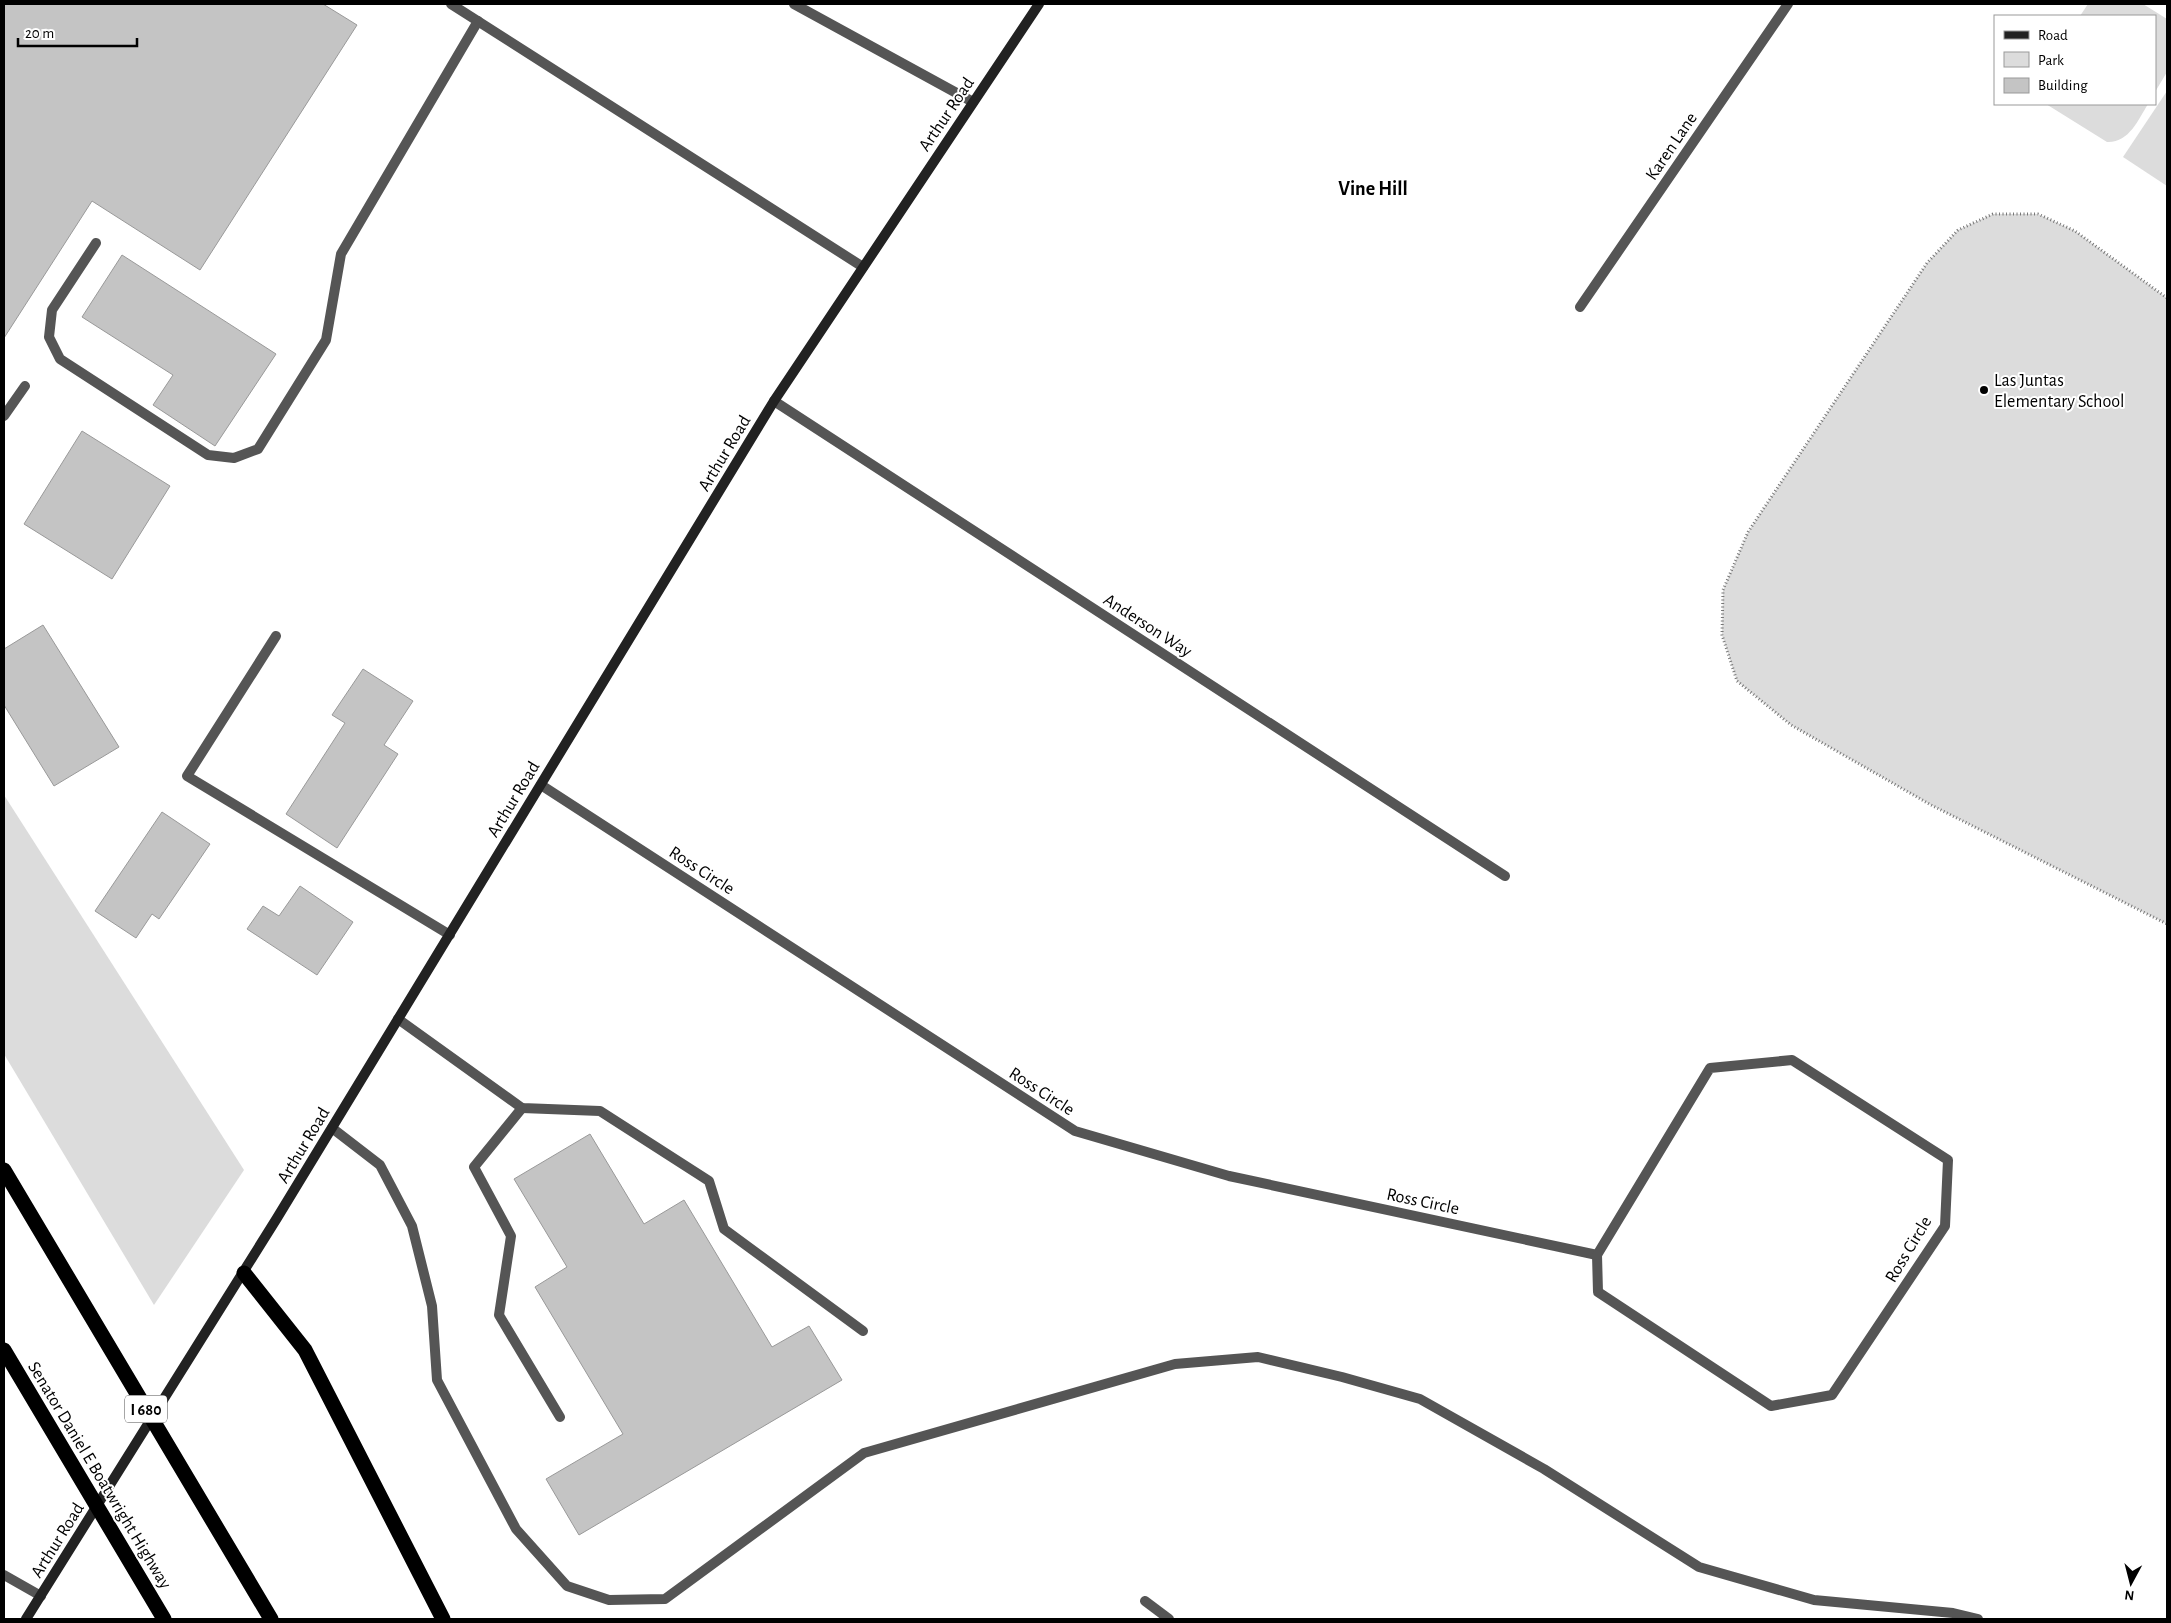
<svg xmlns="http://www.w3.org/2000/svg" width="2171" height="1623" font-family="'Alegreya Sans',sans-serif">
  <rect width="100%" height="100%" fill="#fff"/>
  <g fill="#dcdcdc">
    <path d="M 2088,4 L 2143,4 L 2167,19 L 2167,72 L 2155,92 L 2155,16 L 2080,16 Z"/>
    <path d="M 2167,91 L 2167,186 L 2123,157 Z"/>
    <path d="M 2046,104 L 2148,104 C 2138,120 2129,143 2107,142 Z"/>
    <path d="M 1993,214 L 2038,214 L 2075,231 L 2167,298 L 2167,924 L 1931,805 L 1791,725 L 1737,681 L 1722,635 L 1723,590 L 1748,532 L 1927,263 L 1958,230 Z"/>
    <path d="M 4,795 L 244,1170 L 154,1305 L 4,1054 Z"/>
  </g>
  <g fill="#c4c4c4" stroke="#999">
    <path d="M 4,4 L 323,4 L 357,25 L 200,270 L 92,201 L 4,338 Z"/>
    <path d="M 122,255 L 276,354 L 215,446 L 153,405 L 173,375 L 82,317 Z"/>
    <path d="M 82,431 L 170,486 L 112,579 L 24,524 Z"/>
    <path d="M 43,625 L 119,747 L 54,786 L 4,705 L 4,649 Z"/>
    <path d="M 363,669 L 413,701 L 384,745 L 398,754 L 337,848 L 286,814 L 345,723 L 332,715 Z"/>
    <path d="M 162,812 L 210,844 L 159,919 L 152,914 L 136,938 L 95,911 Z"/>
    <path d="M 300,886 L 353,922 L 317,975 L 247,929 L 263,906 L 279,916 Z"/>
    <path d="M 590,1134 L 644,1224 L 684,1200 L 772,1347 L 809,1326 L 842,1380 L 579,1535 L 546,1479 L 623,1434 L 535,1287 L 567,1267 L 514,1179 Z"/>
  </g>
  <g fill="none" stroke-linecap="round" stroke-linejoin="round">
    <path stroke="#777" stroke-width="3" stroke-dasharray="1 2.5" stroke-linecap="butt" d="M 2167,298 L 2075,231 L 2038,214 L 1993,214 L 1958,230 L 1927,263 L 1748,532 L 1723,590 L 1722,635 L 1737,681 L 1791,725 L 1931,805 L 2167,924"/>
    <g stroke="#555" stroke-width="10">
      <path d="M 451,4 L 863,267"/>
      <path d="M 794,4 L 973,102"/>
      <path d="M 96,243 L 52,310 L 49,337 L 60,359 L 208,455 L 234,458 L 258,449 L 326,340 L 341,254 L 478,21"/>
      <path d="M 4,416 L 25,386"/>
      <path d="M 276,636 L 187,776 L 450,935"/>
      <path d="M 398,1019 L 522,1108 L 600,1111 L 709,1181 L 724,1229 L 863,1331"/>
      <path d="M 522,1108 L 474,1167 L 511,1236 L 499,1315 L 560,1417"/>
      <path d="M 332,1128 L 380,1165 L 412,1226 L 432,1306 L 437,1380 L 516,1529 L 567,1586 L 609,1600 L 665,1599 L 864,1453 L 1175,1364 L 1258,1357 L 1342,1377 L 1420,1399 L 1544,1469 L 1699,1567 L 1814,1600 L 1953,1613 L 1978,1619"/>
      <path d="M 4,1575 L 41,1596"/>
    </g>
    <g stroke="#555" stroke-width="10">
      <path d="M 1580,307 L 1788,4"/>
      <path d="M 774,401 L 1505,876"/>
      <path d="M 541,785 L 1075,1131 L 1229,1176 L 1597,1255"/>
      <path d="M 1792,1060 L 1948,1160 L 1945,1226 L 1832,1395 L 1771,1406 L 1598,1292 L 1597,1255 L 1710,1068 Z"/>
      <path d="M 1145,1601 L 1169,1619"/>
    </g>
    <path stroke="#222" stroke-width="10" d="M 26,1619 L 277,1218 L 774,401 L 1039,4"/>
    <g stroke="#000" stroke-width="15">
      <path d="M 4,1170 L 271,1619"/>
      <path d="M 244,1273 L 305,1350 L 443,1619"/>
      <path d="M 4,1350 L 164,1619"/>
    </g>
  </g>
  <circle fill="#000" stroke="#fff" stroke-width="2" cx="1984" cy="390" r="5"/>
  <g text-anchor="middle" stroke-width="4" stroke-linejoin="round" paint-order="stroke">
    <rect fill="#fff" stroke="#4c4c4c" stroke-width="1" x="125" y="1395.5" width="42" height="27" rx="4"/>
    <g font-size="16" font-weight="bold" fill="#000">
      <text x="146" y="1415">I 680</text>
    </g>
    <g font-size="18" fill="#000" stroke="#fff">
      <text transform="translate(946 114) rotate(-56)" y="6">Arthur Road</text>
      <text transform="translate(1671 146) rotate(-56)" y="6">Karen Lane</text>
      <text transform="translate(724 453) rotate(-59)" y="6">Arthur Road</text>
      <text transform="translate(1148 625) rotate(33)" y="6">Anderson Way</text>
      <text transform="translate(513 799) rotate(-59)" y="6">Arthur Road</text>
      <text transform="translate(702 870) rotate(33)" y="6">Ross Circle</text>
      <text transform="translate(1042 1091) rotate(33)" y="6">Ross Circle</text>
      <text transform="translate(303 1145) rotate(-59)" y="6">Arthur Road</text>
      <text transform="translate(1423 1201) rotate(12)" y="6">Ross Circle</text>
      <text transform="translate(1908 1249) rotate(-59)" y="6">Ross Circle</text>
      <text transform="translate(100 1475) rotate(59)" y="6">Senator Daniel E Boatwright Highway</text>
      <text transform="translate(57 1540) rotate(-58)" y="6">Arthur Road</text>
    </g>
    <g font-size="18" fill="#000" stroke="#fff" text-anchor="start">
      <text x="1994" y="386">Las Juntas<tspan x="1994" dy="21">Elementary School</tspan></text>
    </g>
    <g font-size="20" font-weight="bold" fill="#000" stroke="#fff">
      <text x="1373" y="195">Vine Hill</text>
    </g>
  </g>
  <rect width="2171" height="1623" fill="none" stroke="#000000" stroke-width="10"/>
  <rect x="1994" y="15" width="162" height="90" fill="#ffffff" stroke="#999999"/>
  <rect x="2004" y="31" width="25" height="8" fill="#222222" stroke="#999999"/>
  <text x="2038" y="40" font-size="15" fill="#000000">Road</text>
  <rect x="2004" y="52" width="25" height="15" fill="#dcdcdc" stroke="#999999"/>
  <text x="2038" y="65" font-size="15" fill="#000000">Park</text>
  <rect x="2004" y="78" width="25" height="15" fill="#c4c4c4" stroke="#999999"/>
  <text x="2038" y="90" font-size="15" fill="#000000">Building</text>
  <g transform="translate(2131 1583) rotate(187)" stroke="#ffffff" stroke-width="4" paint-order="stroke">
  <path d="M0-4L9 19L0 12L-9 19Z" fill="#000000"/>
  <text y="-8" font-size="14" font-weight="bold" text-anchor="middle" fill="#000000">N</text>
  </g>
  <path d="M18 38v8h119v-8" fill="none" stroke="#000000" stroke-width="2.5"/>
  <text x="25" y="38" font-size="15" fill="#000000" stroke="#ffffff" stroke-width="4" paint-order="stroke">20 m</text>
</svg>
